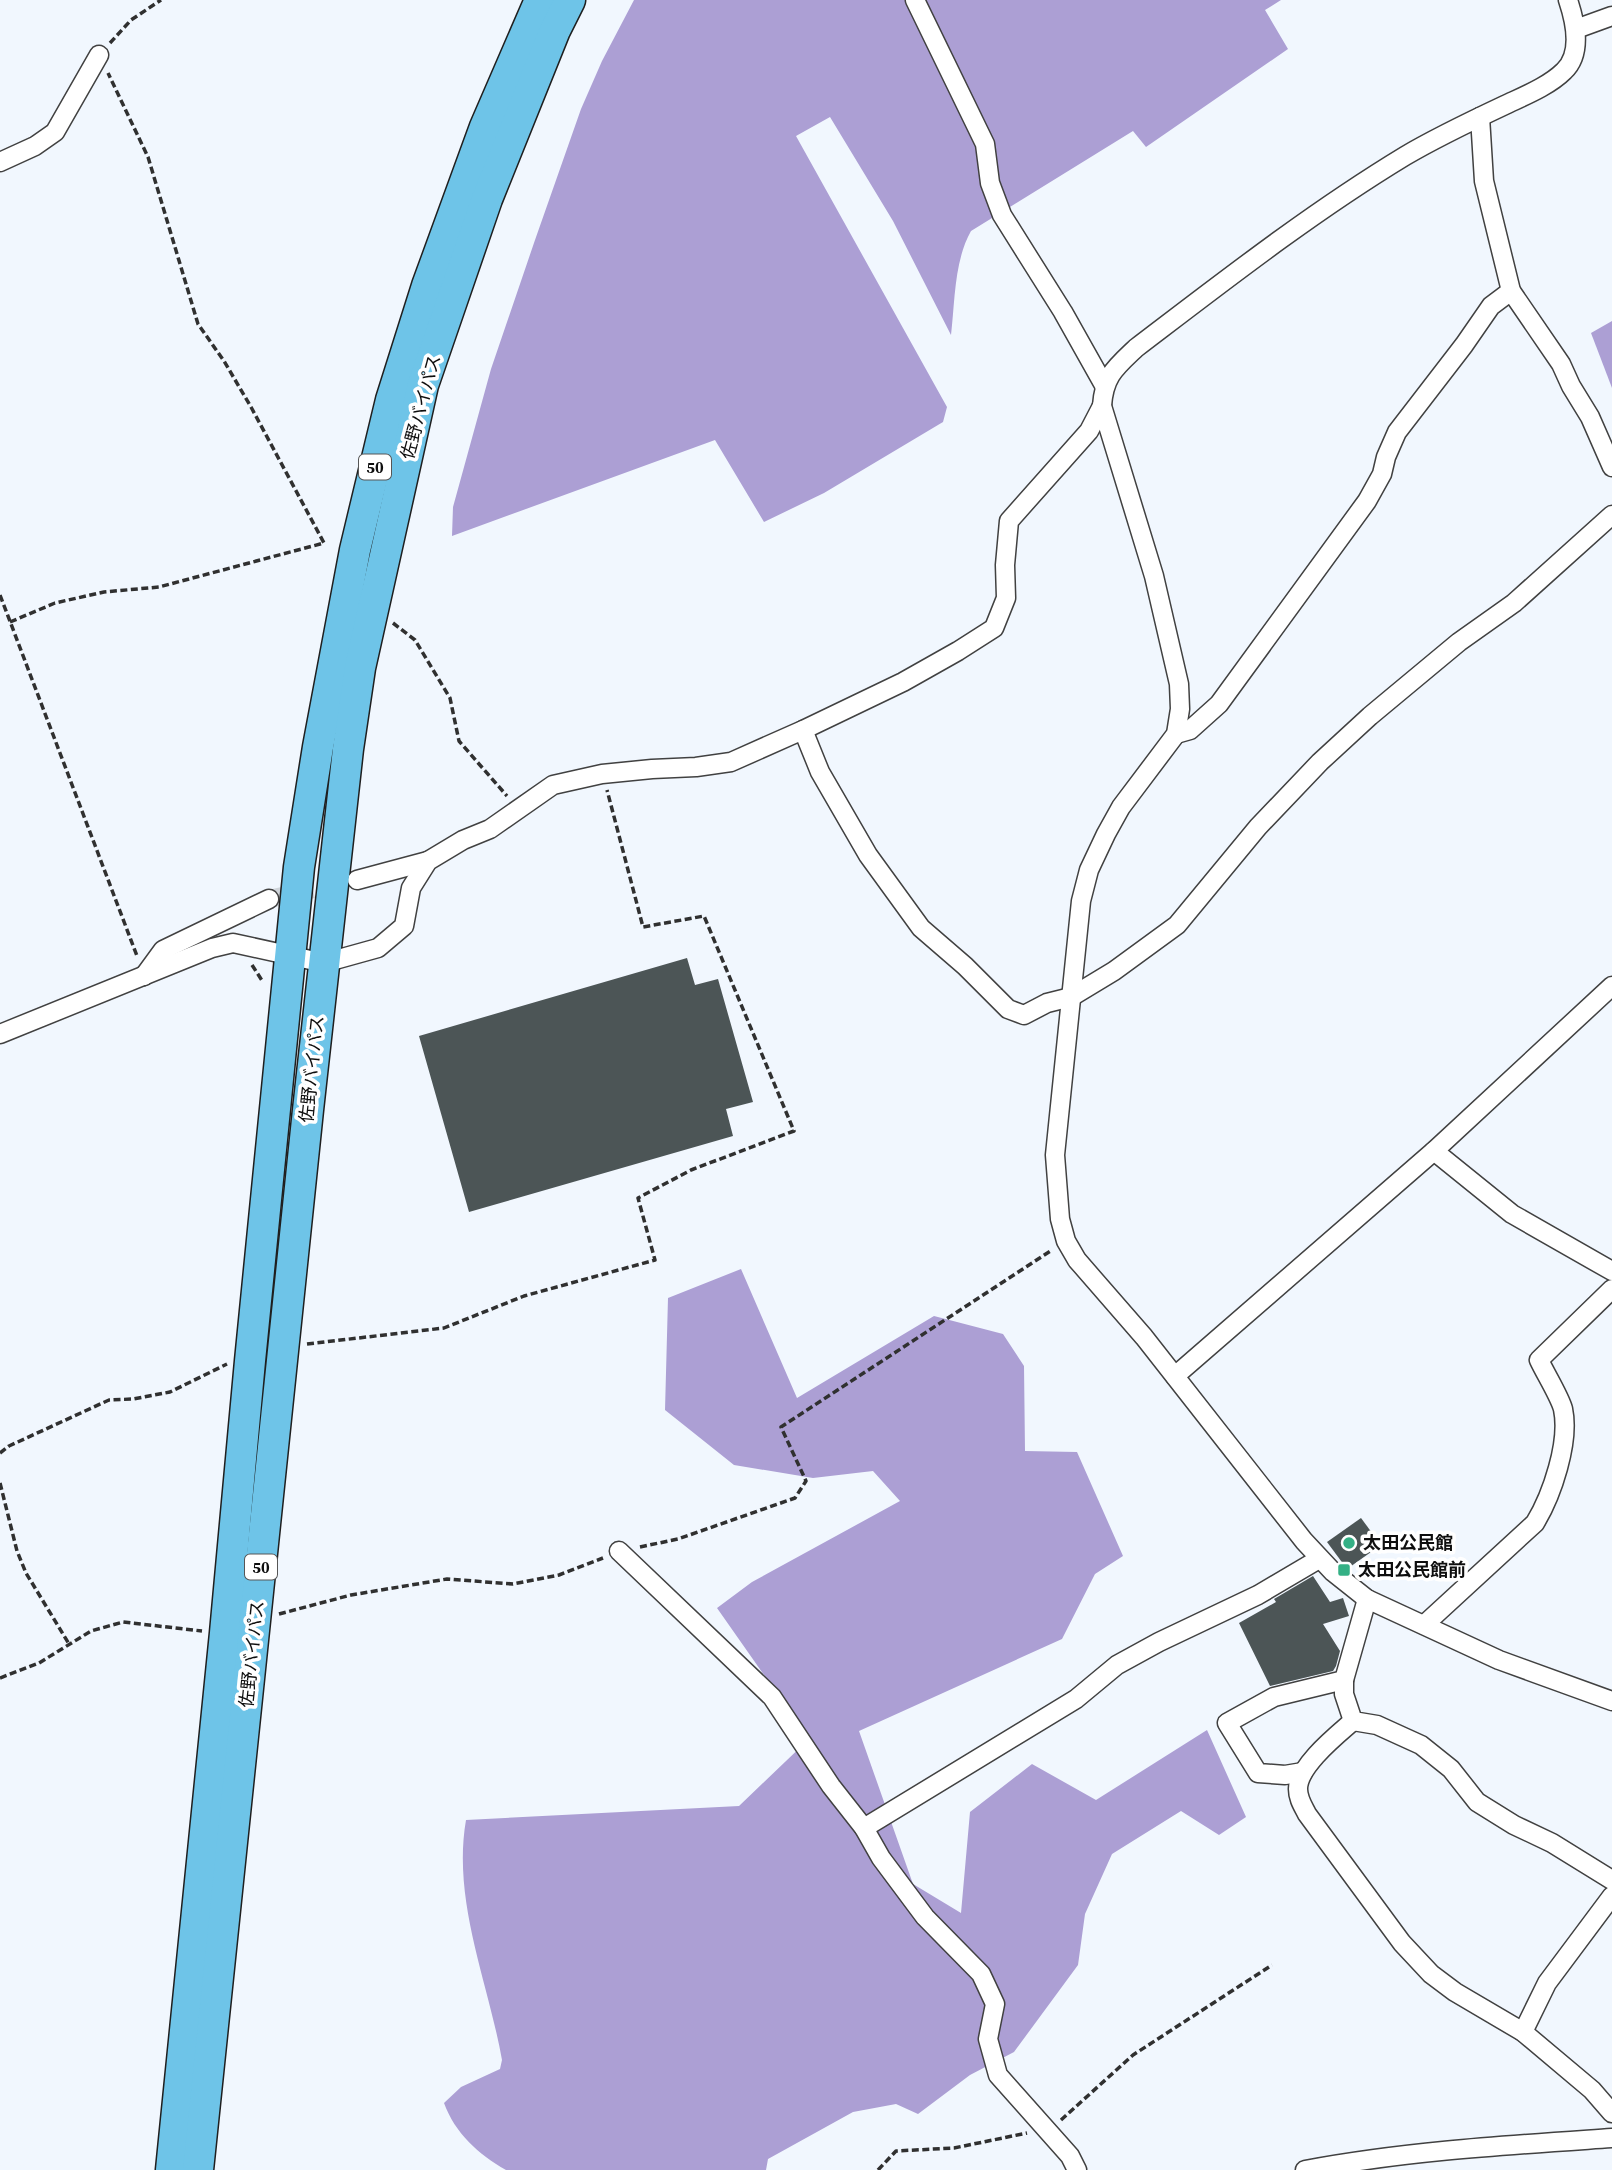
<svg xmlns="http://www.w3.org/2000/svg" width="1612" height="2170" font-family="'Source Serif 4','Noto Sans JP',serif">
  <rect width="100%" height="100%" fill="#f1f7fe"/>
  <g fill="#ac9fd4">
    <path d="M 634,0 L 1281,0 L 1265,10 L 1288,49 L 1146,147 L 1133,131 L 971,231 C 954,261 955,302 951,335 L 893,221 L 830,117 L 796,136 L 947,407 L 943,422 L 824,493 L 764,522 L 715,440 L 452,536 L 453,507 L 491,369 L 535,240 L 581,109 L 602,61 Z"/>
    <path d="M 1612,321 L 1612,388 L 1591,333 Z"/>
    <path d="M 741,1269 L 797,1398 L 934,1316 L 1003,1334 L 1024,1366 L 1025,1451 L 1077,1452 L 1123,1556 L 1095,1574 L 1062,1639 L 859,1731 L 913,1884 L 961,1913 L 970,1812 L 1032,1764 L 1096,1800 L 1207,1730 L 1246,1817 L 1219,1835 L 1181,1811 L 1112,1854 L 1085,1914 L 1078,1965 L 1014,2052 L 970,2075 L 918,2114 L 896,2104 L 853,2112 L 768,2159 L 766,2170 L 506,2170 C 478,2154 455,2133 444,2103 L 461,2087 L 500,2069 L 502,2060 C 488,1981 452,1901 466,1820 L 739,1806 L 809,1739 L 717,1608 L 752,1582 L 900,1501 L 873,1471 L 813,1478 L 734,1465 L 665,1410 L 668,1298 Z"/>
  </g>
  <g fill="#4c5556">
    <path d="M 687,958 L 695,985 L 718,979 L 753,1102 L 726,1109 L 733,1136 L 469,1212 L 419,1036 Z"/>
    <path d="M 1361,1518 L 1381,1545 L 1347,1569 L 1327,1542 Z"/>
    <path d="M 1313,1576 L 1330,1602 L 1343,1598 L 1349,1616 L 1323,1624 L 1340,1651 L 1336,1666 L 1333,1671 L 1270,1686 L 1239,1623 L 1276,1602 L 1274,1599 Z"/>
  </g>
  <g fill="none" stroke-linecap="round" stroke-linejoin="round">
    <path stroke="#cfd4da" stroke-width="18" stroke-dasharray="18 9" stroke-linecap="butt" d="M 269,899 L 341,883"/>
    <defs>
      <g id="minor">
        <path d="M 915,0 L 985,144 L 990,183 L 1002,215 L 1063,312 L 1104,385"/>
        <path d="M 1568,0 C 1575,21 1583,53 1564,71 C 1549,86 1524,96 1505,105 C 1471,121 1437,137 1405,156 C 1311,213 1224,281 1136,348 C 1115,368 1104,376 1102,406 L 1154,576 L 1179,684 L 1180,709 L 1176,734 L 1121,807 L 1106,834 L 1089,870 L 1081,901 L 1055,1155 L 1060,1219 L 1066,1241 L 1077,1260 L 1144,1337 L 1304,1541 L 1333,1572 L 1367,1599 L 1499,1660 L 1612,1701"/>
        <path d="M 1576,29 L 1612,16"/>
        <path d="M 1480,117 L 1484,181 L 1511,291 L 1561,364 L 1571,386 L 1590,417 L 1612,467"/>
        <path d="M 0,162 L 35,146 L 55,132 L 99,55"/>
        <path d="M 803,730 L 820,772 L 868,855 L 921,928 L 965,966 L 1008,1009 L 1024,1015 L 1047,1003 L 1071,997 L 1114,971 L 1177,925 L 1258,827 L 1320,762 L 1370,716 L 1459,642 L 1514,603 L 1612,515"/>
        <path d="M 1176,734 L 1190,730 L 1219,704 L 1367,501 L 1382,474 L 1386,457 L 1397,432 L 1464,345 L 1491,306 L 1511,291"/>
        <path d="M 357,880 L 428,861"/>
        <path d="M 144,976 L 163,950 L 269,899"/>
        <path d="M 0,1034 L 212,948 L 233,943 L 324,963 L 378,948 L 404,926 L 411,888 L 428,861 L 463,840 L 490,829 L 553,785 L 602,774 L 652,769 L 696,767 L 731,762 L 803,730 L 903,682 L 958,651 L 994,628 L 1006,598 L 1005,565 L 1009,521 L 1089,431 L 1102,406"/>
        <path d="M 1434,1151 L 1512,1214 L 1612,1271"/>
        <path d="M 1175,1376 L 1434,1151 L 1612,986"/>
        <path d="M 619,1551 L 772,1697 L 831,1786 L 864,1828 L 881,1858 L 925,1917 L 981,1974 L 995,2004 L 988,2039 L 998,2075 L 1070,2156 L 1077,2170"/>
        <path d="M 1424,1625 L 1535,1523 C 1552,1495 1570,1442 1563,1409 C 1560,1397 1545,1373 1539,1360 L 1612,1289"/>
        <path d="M 1344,1680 L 1344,1694 L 1353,1721 L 1377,1725 L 1421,1745 L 1451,1769 L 1477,1802 L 1514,1825 L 1552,1843 L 1612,1880"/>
        <path d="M 1353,1721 C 1337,1735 1298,1766 1298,1789 C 1298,1799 1303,1806 1307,1814 L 1402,1943 L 1431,1974 L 1455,1992 L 1523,2032 L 1592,2090 L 1612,2113"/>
        <path d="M 1303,1772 L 1285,1775 L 1258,1773 L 1227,1723 L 1274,1697 L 1344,1680 L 1367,1599"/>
        <path d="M 864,1828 L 1076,1699 L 1117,1665 L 1159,1642 L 1258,1595 L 1319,1559"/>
        <path d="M 1523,2032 L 1547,1983 L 1612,1896"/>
        <path d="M 1305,2170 C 1406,2151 1510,2145 1612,2138"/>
      </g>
      <g id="trunk">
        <path d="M 171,2170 L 225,1633 L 250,1361 L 299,867 L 318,747 L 355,550 L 391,400 L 427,286 L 485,127 L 540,0"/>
        <path d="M 198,2170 L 308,1110 L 348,749 L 360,668 L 423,385 L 487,199 L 555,30 L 570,0"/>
      </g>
    </defs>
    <use href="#minor" stroke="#414141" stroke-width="21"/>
    <use href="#trunk" stroke="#1f1f1f" stroke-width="33"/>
    <g stroke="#303030" stroke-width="3.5" stroke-dasharray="7 3.5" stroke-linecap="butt">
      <path d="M 110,43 L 131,20 L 161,0"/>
      <path d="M 0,595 L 137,956"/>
      <path d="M 10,622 L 55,603 L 104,592 L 159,587 L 324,543 L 251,407 L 224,361 L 198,324 L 148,157 L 108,73"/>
      <path d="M 393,623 L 415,640 L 450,698 L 459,741 L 507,796"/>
      <path d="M 252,965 L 263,982"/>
      <path d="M 307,1344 L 444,1328 L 524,1296 L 655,1260 L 638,1198 L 691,1170 L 794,1131 L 704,916 L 643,927 L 607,790"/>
      <path d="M 0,1453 L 9,1446 L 109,1400 L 133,1399 L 170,1392 L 227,1364"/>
      <path d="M 0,1483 L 17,1551 L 26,1573 L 69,1644"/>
      <path d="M 640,1547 L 678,1539 L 795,1498 L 806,1481 L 781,1427 L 1052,1250"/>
      <path d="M 279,1614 L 351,1595 L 447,1579 L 513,1584 L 559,1575 L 603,1558"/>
      <path d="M 0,1678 L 39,1663 L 91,1631 L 123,1622 L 202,1631"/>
      <path d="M 1061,2120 L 1133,2055 L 1272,1965"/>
      <path d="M 878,2170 L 896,2151 L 954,2148 L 1027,2133"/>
    </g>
    <use href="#minor" stroke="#fff" stroke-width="18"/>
    <use href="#trunk" stroke="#6ec4e8" stroke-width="30"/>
  </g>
  <g fill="#34b085" stroke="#fff" stroke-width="2.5">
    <circle cx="1349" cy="1543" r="7"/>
    <rect x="1337" y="1563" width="14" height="14" rx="3.5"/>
  </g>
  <g text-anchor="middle" stroke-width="7" stroke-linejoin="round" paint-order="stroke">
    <g fill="#fff" stroke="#565656" stroke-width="2">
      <rect x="359" y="454.5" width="32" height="25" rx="5"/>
      <rect x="245" y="1554.5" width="32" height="25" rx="5"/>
    </g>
    <g font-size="16" font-weight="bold" fill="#0e0e0e">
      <text x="375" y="473">50</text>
      <text x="261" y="1573">50</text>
    </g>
    <g font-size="18" fill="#0e0e0e" stroke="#fff">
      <text transform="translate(421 407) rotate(-75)" y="6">佐野バイパス</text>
      <text transform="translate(312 1069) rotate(-84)" y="6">佐野バイパス</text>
      <text transform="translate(252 1654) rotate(-84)" y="6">佐野バイパス</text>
    </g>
    <g font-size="18" font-weight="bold" fill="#0e0e0e" stroke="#fff" text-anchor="start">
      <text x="1363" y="1549">太田公民館</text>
      <text x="1358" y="1576">太田公民館前</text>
    </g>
  </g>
</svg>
